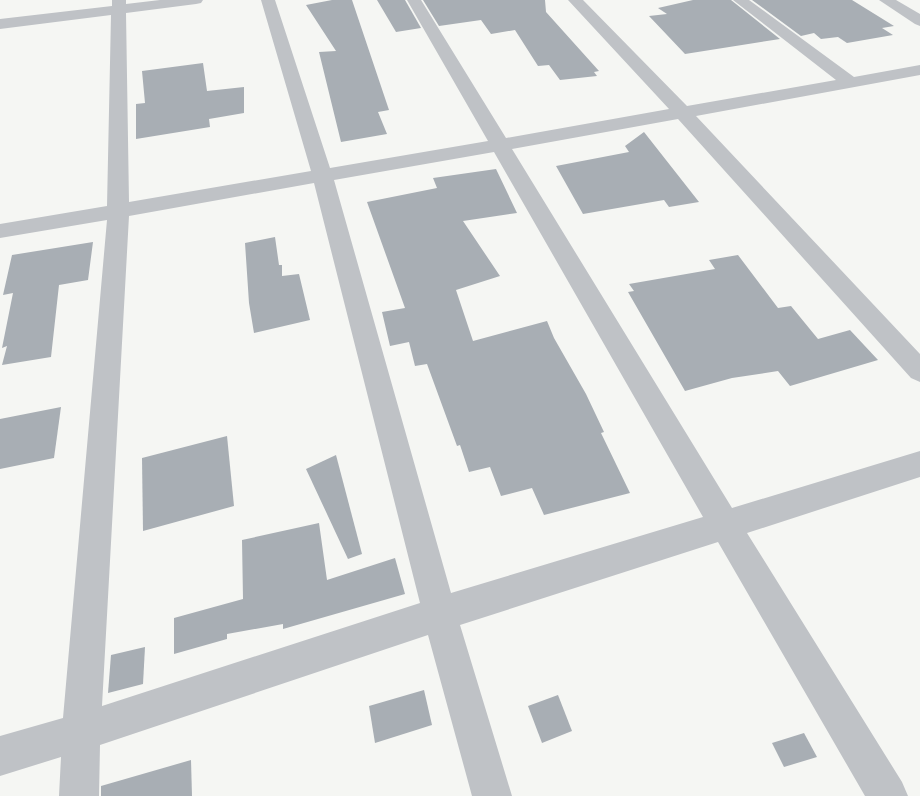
<svg xmlns="http://www.w3.org/2000/svg" width="920" height="796" font-family="'DejaVu Sans',sans-serif">
  <rect width="100%" height="100%" fill="#f5f6f3"/>
  <g fill="#a8aeb4">
    <path d="M 332,0 L 352,0 L 389,110 L 378,112 L 387,134 L 341,142 L 319,52 L 336,51 L 306,5 Z"/>
    <path d="M 377,0 L 405,0 L 421,28 L 396,32 Z"/>
    <path d="M 423,0 L 545,0 L 546,12 L 599,71 L 594,72 L 597,76 L 560,80 L 549,65 L 538,66 L 515,30 L 491,34 L 481,20 L 439,26 Z"/>
    <path d="M 693,0 L 731,0 L 780,39 L 685,54 L 649,16 L 667,14 L 658,8 Z"/>
    <path d="M 752,0 L 852,0 L 894,26 L 882,28 L 893,35 L 847,43 L 838,37 L 821,39 L 814,33 L 801,36 Z"/>
    <path d="M 203,63 L 207,91 L 244,87 L 244,113 L 209,119 L 210,127 L 136,139 L 136,104 L 145,103 L 142,71 Z"/>
    <path d="M 644,132 L 699,202 L 669,207 L 664,200 L 583,214 L 556,166 L 629,152 L 625,146 Z"/>
    <path d="M 496,169 L 517,213 L 463,221 L 500,276 L 456,290 L 473,341 L 547,321 L 554,338 L 586,394 L 604,432 L 601,433 L 630,493 L 544,515 L 532,488 L 501,496 L 490,467 L 469,472 L 460,445 L 457,446 L 427,364 L 415,366 L 409,342 L 390,346 L 382,312 L 405,308 L 367,202 L 437,188 L 433,178 Z"/>
    <path d="M 275,237 L 279,265 L 282,265 L 282,276 L 299,274 L 310,320 L 254,333 L 249,303 L 245,243 Z"/>
    <path d="M 93,242 L 88,280 L 59,285 L 51,357 L 2,365 L 7,346 L 2,348 L 13,293 L 3,295 L 12,255 Z"/>
    <path d="M 738,255 L 778,308 L 791,306 L 818,339 L 850,330 L 878,360 L 790,386 L 778,371 L 732,378 L 685,391 L 628,292 L 634,291 L 629,284 L 715,269 L 709,260 Z"/>
    <path d="M 61,407 L 54,458 L 0,469 L 0,419 Z"/>
    <path d="M 227,436 L 234,506 L 143,531 L 142,458 Z"/>
    <path d="M 336,455 L 362,554 L 348,559 L 306,469 Z"/>
    <path d="M 319,523 L 327,580 L 395,558 L 405,594 L 283,629 L 283,624 L 227,634 L 227,639 L 174,654 L 174,618 L 243,599 L 242,540 Z"/>
    <path d="M 145,647 L 143,684 L 108,693 L 111,655 Z"/>
    <path d="M 424,690 L 432,725 L 375,743 L 369,706 Z"/>
    <path d="M 558,695 L 572,731 L 542,743 L 528,706 Z"/>
    <path d="M 804,733 L 817,757 L 784,767 L 772,743 Z"/>
    <path d="M 191,760 L 192,796 L 101,796 L 101,786 Z"/>
  </g>
  <g fill="none" stroke-linecap="round" stroke-linejoin="round">
    <g fill="#bfc2c6" fill-rule="evenodd">
      <path d="M 112,0 L 126,0 L 126,4 L 160,0 L 203,0 L 201,3 L 196,4 L 126,13 L 129,202 L 311,171 L 261,0 L 275,0 L 330,168 L 488,141 L 407,0 L 421,0 L 506,138 L 669,109 L 568,0 L 583,0 L 687,106 L 836,80 L 733,0 L 749,0 L 854,77 L 920,65 L 920,75 L 696,116 L 920,354 L 920,382 L 911,378 L 678,119 L 512,149 L 732,508 L 920,451 L 920,477 L 747,533 L 902,782 L 908,796 L 865,796 L 718,542 L 460,625 L 512,796 L 472,796 L 428,635 L 100,745 L 99,796 L 59,796 L 61,757 L 0,776 L 0,736 L 63,718 L 107,220 L 0,238 L 0,224 L 107,206 L 111,15 L 0,29 L 0,19 L 112,6 ZM 494,152 L 703,517 L 451,593 L 334,180 ZM 314,183 L 420,603 L 102,706 L 129,216 Z"/>
      <path d="M 879,0 L 896,0 L 920,14 L 920,26 L 915,24 Z"/>
    </g>
  </g>
</svg>
